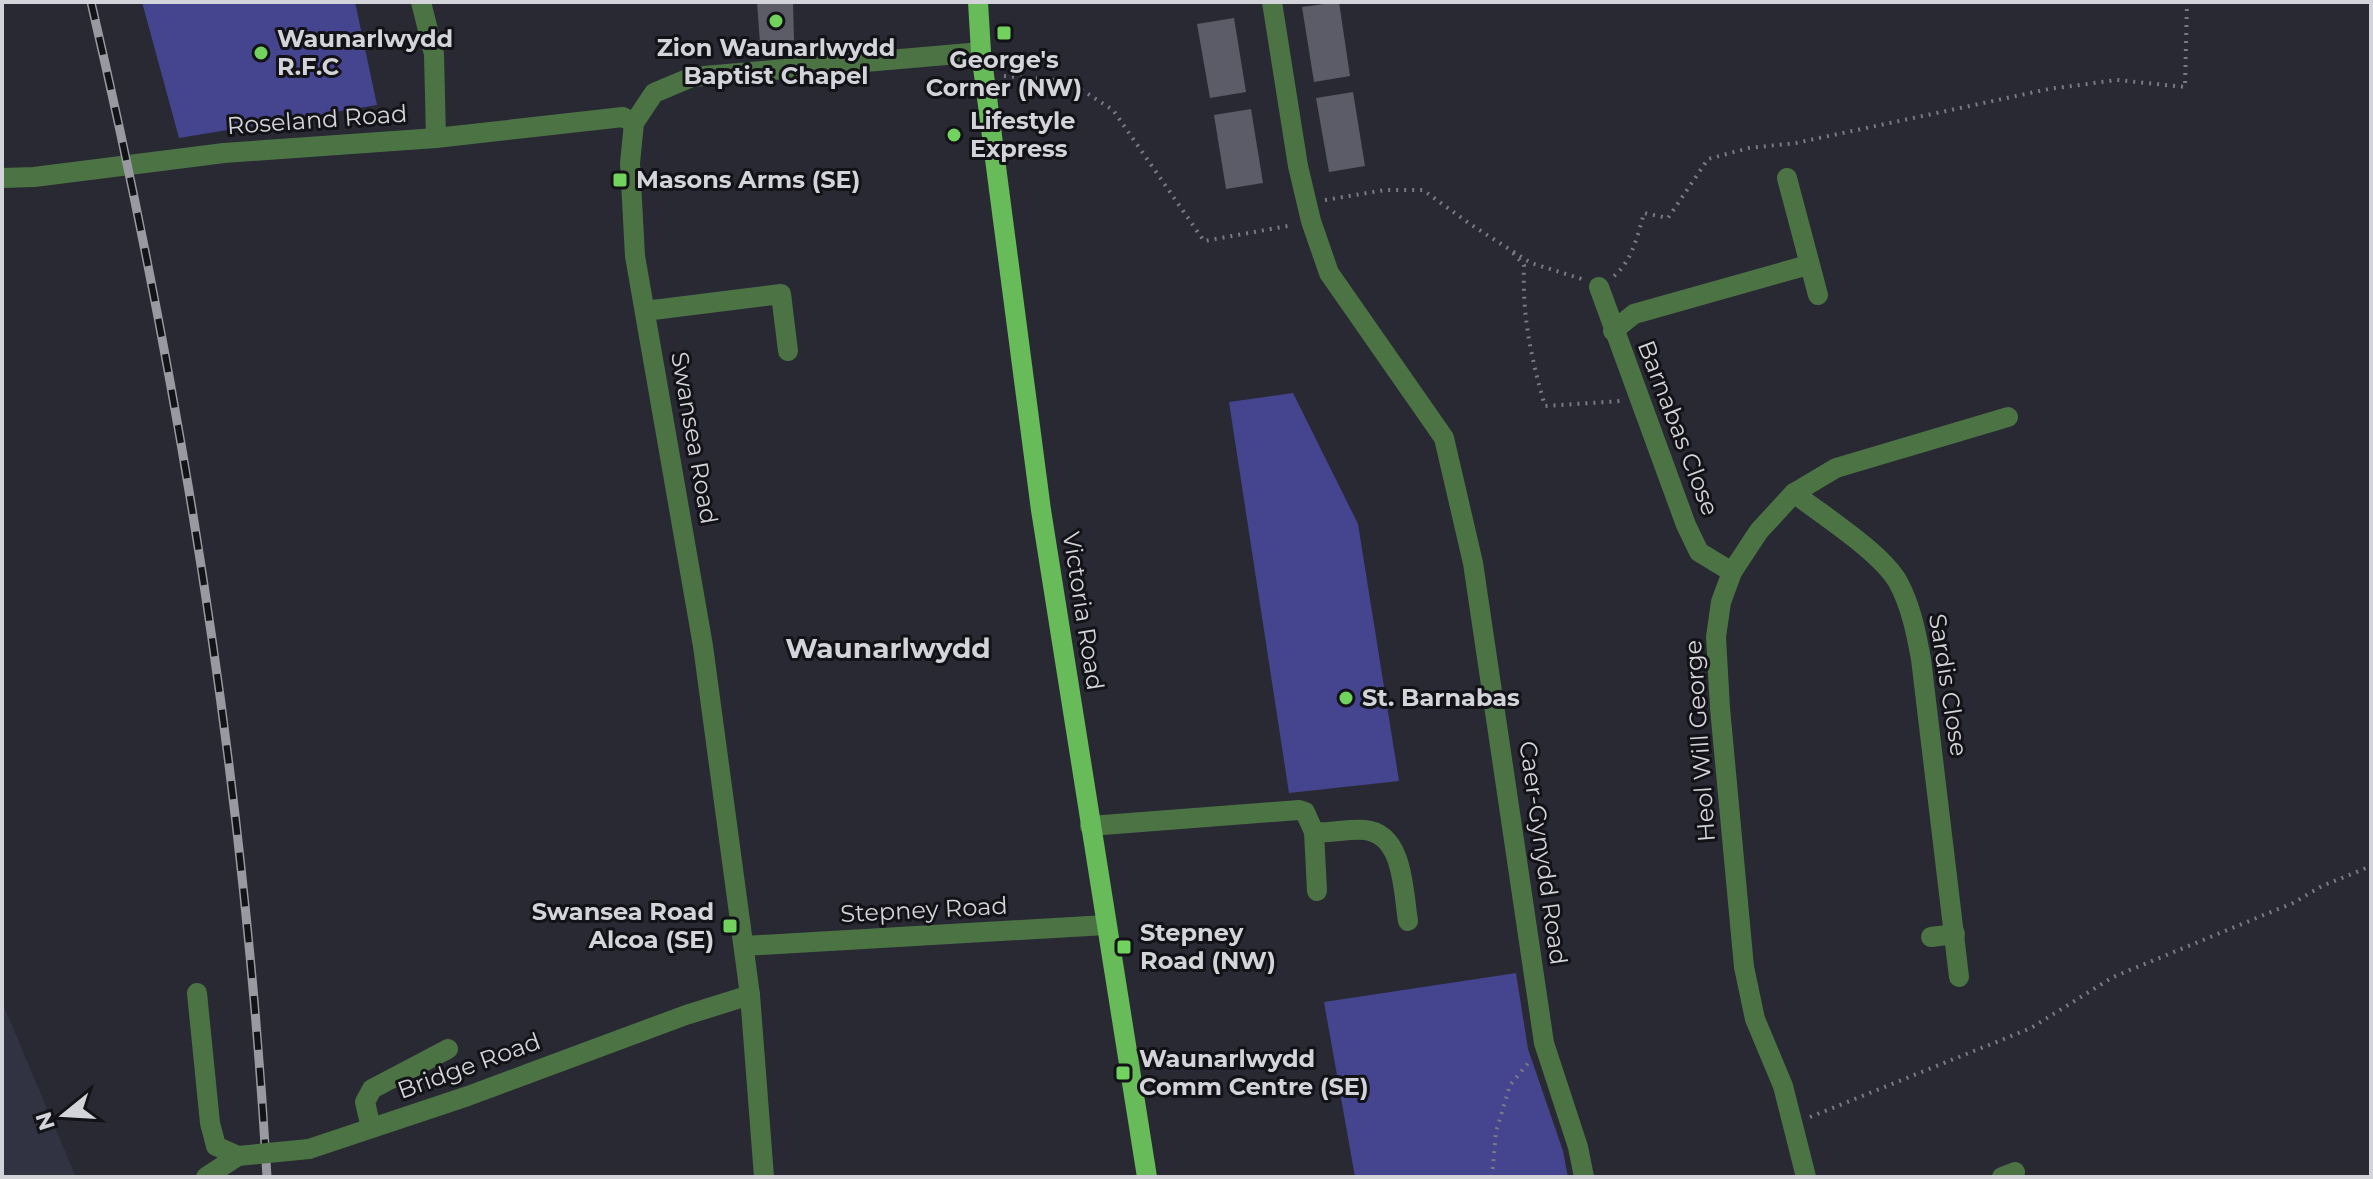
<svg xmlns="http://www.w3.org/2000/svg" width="2373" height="1179" font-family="Montserrat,sans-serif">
  <rect width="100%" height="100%" fill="#282933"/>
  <path fill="#313342" d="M 2,1002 L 76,1177 L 2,1177 Z"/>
  <g fill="#45448f">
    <path d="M 142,2 L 355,2 L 377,105 L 179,138 Z"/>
    <path d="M 1293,393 L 1358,524 L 1399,781 L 1289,793 L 1229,402 Z"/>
    <path d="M 1516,973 L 1528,1049 L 1563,1151 L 1568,1177 L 1355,1177 L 1324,1002 Z"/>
  </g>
  <g fill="#5b5c67">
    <path d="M 757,2 L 793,2 L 794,40 L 760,43 Z"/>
    <path d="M 1339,2 L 1350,76 L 1314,82 L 1302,7 Z"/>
    <path d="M 1234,18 L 1246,92 L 1210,98 L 1197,24 Z"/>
    <path d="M 1353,92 L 1365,166 L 1329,172 L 1316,98 Z"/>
    <path d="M 1251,109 L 1263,183 L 1226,189 L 1214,115 Z"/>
  </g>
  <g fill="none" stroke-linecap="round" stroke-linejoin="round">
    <g stroke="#797a82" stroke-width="4" stroke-dasharray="2 6" stroke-linecap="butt">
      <path d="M 1004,76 L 1068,81 L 1113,110 L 1204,241 L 1293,225"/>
      <path d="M 1325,200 L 1385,190 L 1423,190 L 1470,224 L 1531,263 L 1582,279"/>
      <path d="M 1513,253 L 1524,265 C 1522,315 1531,358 1545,406 L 1621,401"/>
      <path d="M 1614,276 C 1632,261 1638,235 1644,213 L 1668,218 L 1708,159 L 1749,148 L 1796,143 L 2049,89 L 2117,80 L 2185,87 L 2187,2"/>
      <path d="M 1810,1117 L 2031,1028 L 2113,977 L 2293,903 L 2322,886 L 2371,866"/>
      <path d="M 1492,1177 L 1496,1132 L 1510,1085 L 1530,1061"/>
    </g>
    <g stroke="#4c7344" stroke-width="20">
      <path d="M 421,2 L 434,54 L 436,138"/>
      <path d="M 1272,2 L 1298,166 L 1311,221 L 1329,273 L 1444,438 L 1473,563 L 1544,1043 L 1578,1147 L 1584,1177"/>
      <path d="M 2,178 L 34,177 L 224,153 L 436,138 L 623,117 L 634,123"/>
      <path d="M 1787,178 L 1818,295"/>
      <path d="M 1599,287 L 1686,525 L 1699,552 L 1732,572"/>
      <path d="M 645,311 L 781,294 L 788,351"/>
      <path d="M 1613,331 L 1634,314 L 1808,265"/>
      <path d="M 1794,493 C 1822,515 1881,552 1898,582 C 1911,606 1916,632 1921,659 L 1959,977"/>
      <path d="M 1090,826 L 1299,810 L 1305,812 L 1314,832 C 1331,834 1348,828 1365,830 C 1404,834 1403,891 1408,921"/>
      <path d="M 1314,832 L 1317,891"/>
      <path d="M 1931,937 L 1955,934"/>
      <path d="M 744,946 L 1106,925"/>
      <path d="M 197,993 L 210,1123 L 216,1146 L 238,1156"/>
      <path d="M 371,1128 L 365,1102 L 372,1089 L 448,1049"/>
      <path d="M 309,1149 L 468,1096 L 686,1015 L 750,995"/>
      <path d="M 206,1177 L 238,1156"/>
      <path d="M 764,1177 L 750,995 L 703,646 L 635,256 L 630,163 L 634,123 L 654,93 L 692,77 L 981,52"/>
      <path d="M 1806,1177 L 1783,1086 L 1755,1019 L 1744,967 L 1720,708 L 1716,637 L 1721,602 L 1732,572 L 1759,531 L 1794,493 L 1836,468 L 2008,417"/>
      <path d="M 2002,1177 L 2015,1172"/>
    </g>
    <path stroke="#67bb58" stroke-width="20" d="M 978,2 L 981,52 L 1041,510 L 1147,1177"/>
    <defs>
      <path id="rail" d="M 91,2 C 181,387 244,782 267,1177"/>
    </defs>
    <use href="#rail" stroke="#999aa1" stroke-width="9"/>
    <use href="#rail" stroke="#121217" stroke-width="6" stroke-dasharray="18" stroke-linecap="butt"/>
    <path stroke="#4c7344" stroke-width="20" d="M 238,1156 L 309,1149"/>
  </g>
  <g fill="#71d35e" stroke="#121217" stroke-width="3">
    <circle cx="776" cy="21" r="8"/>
    <rect x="996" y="25" width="16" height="16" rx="4"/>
    <circle cx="261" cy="53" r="8"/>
    <circle cx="954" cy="135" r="8"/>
    <rect x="612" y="172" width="16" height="16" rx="4"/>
    <circle cx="1346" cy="698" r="8"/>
    <rect x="722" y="918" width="16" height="16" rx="4"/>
    <rect x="1116" y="939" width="16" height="16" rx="4"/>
    <rect x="1115" y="1065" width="16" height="16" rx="4"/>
  </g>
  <g text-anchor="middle" stroke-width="6" stroke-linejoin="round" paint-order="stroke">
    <g font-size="24" font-weight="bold" fill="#d3d4da" stroke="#121217" text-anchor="start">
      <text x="277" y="47">Waunarlwydd<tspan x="277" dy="28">R.F.C</tspan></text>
      <text x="776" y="56" text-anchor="middle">Zion Waunarlwydd<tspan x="776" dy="28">Baptist Chapel</tspan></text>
      <text x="1004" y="68" text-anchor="middle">George's<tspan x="1004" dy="28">Corner (NW)</tspan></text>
      <text x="970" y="129">Lifestyle<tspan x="970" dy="28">Express</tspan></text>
      <text x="636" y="188">Masons Arms (SE)</text>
      <text x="1362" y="706">St. Barnabas</text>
      <text x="714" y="920" text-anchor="end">Swansea Road<tspan x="714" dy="28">Alcoa (SE)</tspan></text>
      <text x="1140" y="941">Stepney<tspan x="1140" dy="28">Road (NW)</tspan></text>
      <text x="1139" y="1067">Waunarlwydd<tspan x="1139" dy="28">Comm Centre (SE)</tspan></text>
    </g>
    <g font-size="24" fill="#d3d4da" stroke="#121217">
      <text transform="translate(317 120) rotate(-4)" y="8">Roseland Road</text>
      <text transform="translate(1678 428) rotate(69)" y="8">Barnabas Close</text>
      <text transform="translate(694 438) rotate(80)" y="8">Swansea Road</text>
      <text transform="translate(1083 611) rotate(81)" y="8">Victoria Road</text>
      <text transform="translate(1948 685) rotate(81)" y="8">Sardis Close</text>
      <text transform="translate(1700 741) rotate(-94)" y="8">Heol Will George</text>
      <text transform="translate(1543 853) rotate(82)" y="8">Caer-Gynydd Road</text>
      <text transform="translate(924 910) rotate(-3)" y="8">Stepney Road</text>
      <text transform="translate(469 1066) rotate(-20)" y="8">Bridge Road</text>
    </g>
    <g font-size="28" font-weight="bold" fill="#d3d4da" stroke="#121217">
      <text x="888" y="658">Waunarlwydd</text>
    </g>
  </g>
  <rect width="2373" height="1179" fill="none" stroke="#d3d4da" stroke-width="8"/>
  <g transform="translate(64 1115) rotate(252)" stroke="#121217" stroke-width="6" paint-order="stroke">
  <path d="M0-6L14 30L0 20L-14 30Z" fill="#d3d4da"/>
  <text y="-12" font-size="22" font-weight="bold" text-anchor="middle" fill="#d3d4da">N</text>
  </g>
</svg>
